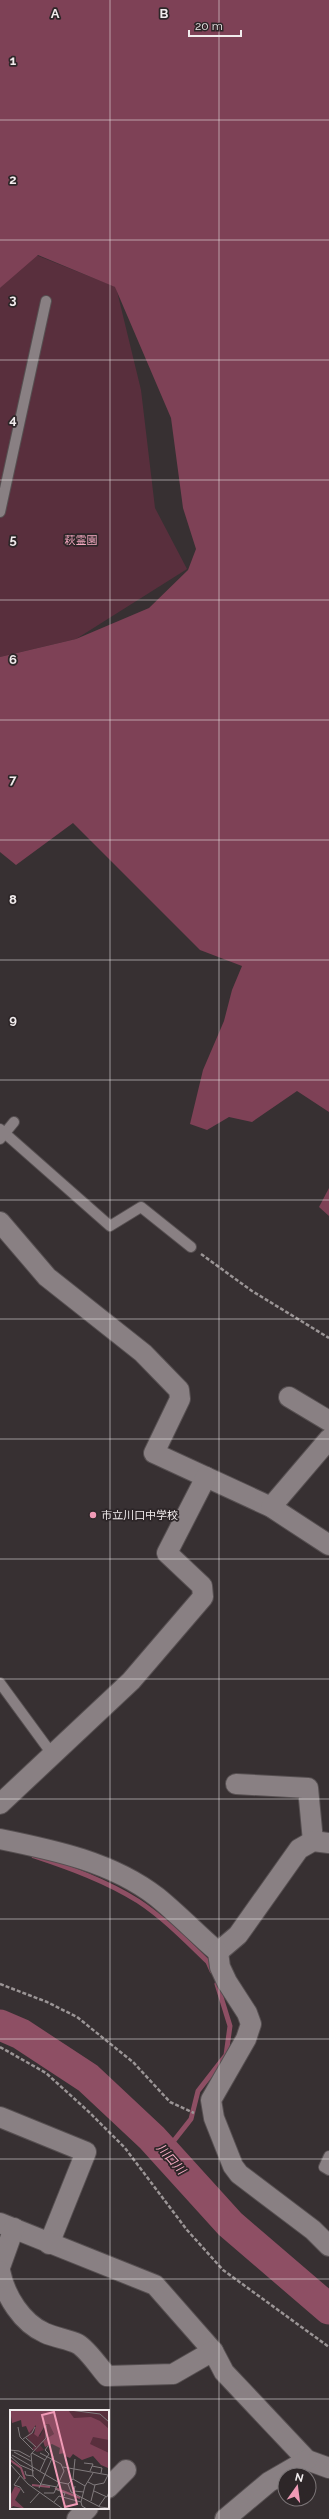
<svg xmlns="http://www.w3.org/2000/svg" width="329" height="2519" font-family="Raleway,'Noto Sans JP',sans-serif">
  <rect width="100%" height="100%" fill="#373032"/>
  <path fill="#592f3d" d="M 36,255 L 116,287 L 141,390 L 155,508 L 187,569 L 76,639 L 0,657 L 0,288 Z"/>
  <g fill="#7e4156">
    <path d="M 0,0 L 329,0 L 329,1112 L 297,1091 L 252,1122 L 229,1117 L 207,1130 L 190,1124 L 203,1070 L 224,1021 L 232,990 L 242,966 L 200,950 L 73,823 L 16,865 L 0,852 L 0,657 L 76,639 L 149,608 L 188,570 L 196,549 L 183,508 L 171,418 L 115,287 L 38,255 L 0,288 Z"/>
    <path d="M 329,1188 L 329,1216 L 319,1207 Z"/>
  </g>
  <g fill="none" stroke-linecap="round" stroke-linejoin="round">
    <g stroke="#8e4f64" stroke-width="5">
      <path d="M 34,1856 C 70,1868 106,1881 138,1901 C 164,1918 186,1941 208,1962 L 212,1971"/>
      <path d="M 165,2152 L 191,2119 L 198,2091 L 226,2055 L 230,2026 L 217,1984"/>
    </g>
    <path stroke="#8e4f64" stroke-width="31" d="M 0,2025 L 21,2034 L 88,2078 L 152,2138 L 230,2224 L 329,2309"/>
    <defs>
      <g id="service">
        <path d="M 0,512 L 46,301"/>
        <path d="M 0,1129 L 110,1226 L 141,1207 L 191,1247"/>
        <path d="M 0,1139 L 14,1122"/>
        <path d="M 0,1683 L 52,1754"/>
        <path d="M 329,2156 L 324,2167 L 329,2170"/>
      </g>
      <g id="minor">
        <path d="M 0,1222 L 47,1277 L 143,1353 L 179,1390 L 180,1399 L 154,1453 L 271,1507 L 329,1545"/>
        <path d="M 289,1397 L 329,1421"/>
        <path d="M 271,1507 L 329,1439"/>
        <path d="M 236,1784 L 308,1788 L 313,1841"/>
        <path d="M 0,1804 L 131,1681 L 203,1597 L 202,1586 L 167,1553 L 206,1477"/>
        <path d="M 0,1839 C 54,1850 112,1862 157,1897 C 178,1914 197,1934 218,1952 L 238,1935 L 299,1849 L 313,1841 L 329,1843"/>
        <path d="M 218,1952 L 220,1967 L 227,1982 L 247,2013 L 251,2024 L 246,2039 L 211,2100 L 214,2118 L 233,2166 L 239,2174 L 313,2230 L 329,2246"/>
        <path d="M 0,2117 L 86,2152 L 49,2244"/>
        <path d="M 0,2223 L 155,2285 L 213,2351 L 224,2372 L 307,2460 L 329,2468"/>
        <path d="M 0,2267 L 14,2228"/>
        <path d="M 0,2271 C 5,2296 22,2323 45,2333 C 56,2338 68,2339 78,2344 C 88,2350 99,2367 107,2376 L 173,2374 L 213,2351"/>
        <path d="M 108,2488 L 126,2470"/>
        <path d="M 77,2519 L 88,2508"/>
        <path d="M 225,2519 L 269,2482 L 307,2460"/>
      </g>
    </defs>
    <use href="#service" stroke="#564f51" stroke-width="12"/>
    <use href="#minor" stroke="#564f51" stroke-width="22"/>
    <g stroke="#9b9596" stroke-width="2.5" stroke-dasharray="4 2" stroke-linecap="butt">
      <path d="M 201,1254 L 252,1291 L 329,1338"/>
      <path d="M 0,1984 L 47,2002 L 77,2017 L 133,2062 L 170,2102 L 194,2113"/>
      <path d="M 0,2047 L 46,2073 L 89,2112 L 125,2148 L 187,2230 L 223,2270 L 329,2347"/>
    </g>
    <use href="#service" stroke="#898083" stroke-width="10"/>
    <use href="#minor" stroke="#898083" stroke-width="20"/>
  </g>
  <path fill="none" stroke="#f1eced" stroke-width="1" stroke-opacity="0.55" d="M 110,0 L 110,2519M 219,0 L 219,2519M 0,120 L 329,120M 0,240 L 329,240M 0,360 L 329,360M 0,480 L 329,480M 0,600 L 329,600M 0,720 L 329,720M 0,840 L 329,840M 0,960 L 329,960M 0,1080 L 329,1080M 0,1200 L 329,1200M 0,1319 L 329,1319M 0,1439 L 329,1439M 0,1559 L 329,1559M 0,1679 L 329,1679M 0,1799 L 329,1799M 0,1919 L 329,1919M 0,2039 L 329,2039M 0,2159 L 329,2159M 0,2279 L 329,2279M 0,2399 L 329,2399"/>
  <circle fill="#f09ab6" stroke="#2d2628" stroke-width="1.5" cx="93" cy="1515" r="4"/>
  <g text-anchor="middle" stroke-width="3.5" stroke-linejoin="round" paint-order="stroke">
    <g font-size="11" fill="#f7abc3" stroke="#2d2628">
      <text x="81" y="544">萩霊園</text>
    </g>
    <g font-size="11" fill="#f1eced" stroke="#2d2628" text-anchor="start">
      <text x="101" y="1519">市立川口中学校</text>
    </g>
    <g font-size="12" font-style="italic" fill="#f8acc4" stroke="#2d2628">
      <text transform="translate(171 2159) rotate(48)" y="4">川口川</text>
    </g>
  </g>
  <g transform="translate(10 2410)">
    <rect width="99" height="99" fill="#373032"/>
    <path d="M 55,0 L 99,0 L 99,21 L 65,9 ZM 36,14 L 39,14 L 44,24 L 30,35 L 34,40 L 27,42 L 22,39 L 24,36 L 17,27 L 23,15 L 25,17 L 23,23 L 30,26 ZM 81,26 L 99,28 L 99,45 L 75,38 Z" fill="#592f3d"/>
    <path d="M 0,0 L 58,0 L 64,8 L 81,7 L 90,11 L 99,19 L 99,30 L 83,27 L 80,34 L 99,43 L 99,65 L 98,58 L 91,55 L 83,46 L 72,50 L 63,44 L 60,48 L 55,46 L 55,43 L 49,44 L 50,38 L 42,34 L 35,37 L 33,31 L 44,24 L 39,14 L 36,14 L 28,27 L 24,24 L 26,15 L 19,23 L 16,16 L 12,17 L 11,10 L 2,13 ZM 5,76 L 11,79 L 5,90 L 15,99 L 3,96 L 0,99 L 0,86 Z" fill="#7e4156"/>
    <path fill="none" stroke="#8e4f64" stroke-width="2" d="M 0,50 L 11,58 L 15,69M 22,75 L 40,77M 45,78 L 70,88"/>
    <path fill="none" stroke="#817b7d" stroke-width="1" d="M 60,0 L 90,4 L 99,12M 8,17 L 10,27 L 23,40M 16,28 L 26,37M 13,29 L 22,23 L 25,17M 0,40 L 9,41 L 20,47M 4,42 L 21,51M 22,43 L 35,50 L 39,44 L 35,40 L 38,36M 30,43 L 51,54 L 54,61 L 44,83 L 34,83M 2,45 L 48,72 L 58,74 L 63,69M 0,46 L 10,55 L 24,61M 74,53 L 83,54 L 80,61M 0,54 L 18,74 L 53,99M 82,56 L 92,58 L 91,63M 53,57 L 98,65 L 94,73 L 84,75 L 78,72M 15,61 L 16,65 L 23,66 L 31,74 L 47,77M 30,61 L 35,50M 10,66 L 4,75 L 10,77 L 14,83M 23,66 L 21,44 L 36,28 L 36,15M 63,69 L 65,49M 63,69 L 75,76M 58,74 L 61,82 L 90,97 L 99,98M 65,76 L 64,81 L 74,82M 29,78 L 43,46M 45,79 L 55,83 L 54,86M 84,81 L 97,87 L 99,82M 81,91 L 85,75M 44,92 L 49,86 L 71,92M 20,93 L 30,82M 89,96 L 96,86M 77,99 L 72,96 L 71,92 L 75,76 L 83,63"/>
    <path fill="#f09ab6" fill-opacity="0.15" stroke="#f09ab6" stroke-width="2" d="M 44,2 L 67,94 L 55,97 L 32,5 Z"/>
    <rect width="99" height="99" fill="none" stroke="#f1eced" stroke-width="2"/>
  </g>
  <g font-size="13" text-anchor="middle" font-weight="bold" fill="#f1eced" stroke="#2d2628" stroke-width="3.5" stroke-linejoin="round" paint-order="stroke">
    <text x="55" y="18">A</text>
    <text x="164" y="18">B</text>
    <text x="13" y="65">1</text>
    <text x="13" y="184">2</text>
    <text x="13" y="304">3</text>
    <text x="13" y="424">4</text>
    <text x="13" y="544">5</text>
    <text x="13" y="664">6</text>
    <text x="13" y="784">7</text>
    <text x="13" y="904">8</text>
    <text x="13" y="1024">9</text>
  </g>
  <g transform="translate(297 2487) rotate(14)"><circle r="19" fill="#2d2628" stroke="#7b7577"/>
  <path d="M0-3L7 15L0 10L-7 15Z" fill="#f09ab6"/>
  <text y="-6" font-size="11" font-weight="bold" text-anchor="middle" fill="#f1eced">N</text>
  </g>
  <path d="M189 30v6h52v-6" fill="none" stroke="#f1eced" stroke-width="2"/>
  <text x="195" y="30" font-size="12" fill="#f1eced" stroke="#2d2628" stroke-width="3" paint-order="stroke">20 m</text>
</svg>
